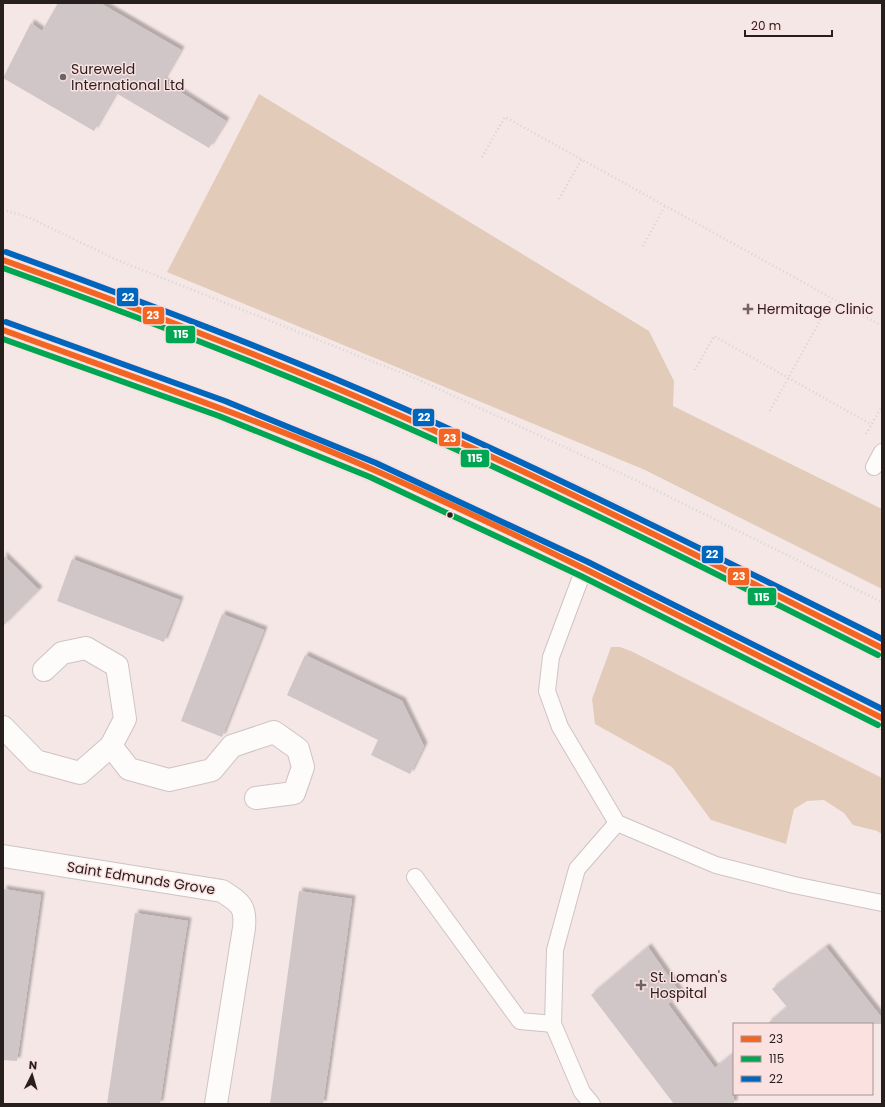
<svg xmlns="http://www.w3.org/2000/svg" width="885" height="1107" font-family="Poppins,sans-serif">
  <defs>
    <filter id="shadow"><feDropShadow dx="3.5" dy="-3.5" stdDeviation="1" flood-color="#0004"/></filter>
  </defs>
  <rect width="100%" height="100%" fill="#f5e7e6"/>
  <g fill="#e2ccb9">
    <path d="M 259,94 L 649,331 L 674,381 L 673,406 L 882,509 L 882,589 L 645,470 L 167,272 Z"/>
    <path d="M 611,647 L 620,647 L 633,652 L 882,778 L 882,834 L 877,831 L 853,825 L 844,813 L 824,800 L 807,801 L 794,809 L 786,844 L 711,820 L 672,767 L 595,724 L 592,699 Z"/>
  </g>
  <g fill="#d0c5c7" filter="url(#shadow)">
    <path d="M 58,3 L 100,3 L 181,50 L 163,81 L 226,121 L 209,148 L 116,93 L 94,131 L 3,78 L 31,23 L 42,31 Z"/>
    <path d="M 3,555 L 39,590 L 3,626 Z"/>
    <path d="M 72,559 L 180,600 L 164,642 L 57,601 Z"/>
    <path d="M 222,614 L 264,630 L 222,737 L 181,721 Z"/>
    <path d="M 305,655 L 402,701 L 424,746 L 410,774 L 371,755 L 378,740 L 287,695 Z"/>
    <path d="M 3,889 L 41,895 L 17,1061 L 3,1060 Z"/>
    <path d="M 299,891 L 352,899 L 340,986 L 323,1104 L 270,1104 Z"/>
    <path d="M 135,913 L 188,921 L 184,945 L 160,1104 L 107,1104 Z"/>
    <path d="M 648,947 L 681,994 L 668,1004 L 715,1068 L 734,1053 L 734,1104 L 674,1104 L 591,995 Z"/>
    <path d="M 826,947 L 882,1018 L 882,1024 L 767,1024 L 787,1007 L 772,989 Z"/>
  </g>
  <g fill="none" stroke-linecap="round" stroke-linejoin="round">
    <defs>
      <g id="service">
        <path d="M 874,467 L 882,452"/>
        <path d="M 584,569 L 551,657 L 547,691 L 560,727 L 617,823 L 716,865 L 794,885 L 882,903"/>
        <path d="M 415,877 L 520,1021 L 553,1024"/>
        <path d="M 592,1104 L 582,1092 L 553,1024 L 555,950 L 577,869 L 617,823"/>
      </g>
      <g id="minor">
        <path d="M 3,727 L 36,761 L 80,773 L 111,746 L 125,719 L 117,666 L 86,648 L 62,653 L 44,670"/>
        <path d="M 111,746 L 129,769 L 169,780 L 212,770 L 232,746 L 274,732 L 298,749 L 303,767 L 294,793 L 256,798"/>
        <path d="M 3,856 L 222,891 C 240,903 246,905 244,928 L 216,1104"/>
      </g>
      <g id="trunk">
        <path d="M 3,260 C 156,314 308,373 456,441 C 600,506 741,577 882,648"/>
        <path d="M 3,330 L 222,409 L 373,470 L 584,569 L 882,718"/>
      </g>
    </defs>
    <use href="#service" stroke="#cec4c3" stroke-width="18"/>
    <use href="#minor" stroke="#cec4c3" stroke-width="24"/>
    <use href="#trunk" stroke="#cec4c3" stroke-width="24"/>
    <g stroke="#d8d3d3" stroke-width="2.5" stroke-dasharray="1 3" stroke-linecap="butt">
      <path d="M 482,157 L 505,117 L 882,326"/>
      <path d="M 559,199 L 581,160"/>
      <path d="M 3,210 L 28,217 L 117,260 L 417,379 L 627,476 L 882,602"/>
      <path d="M 643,246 L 665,206"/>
      <path d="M 695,370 L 714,336 L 872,425"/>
      <path d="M 770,411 L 832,299"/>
      <path d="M 866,434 L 882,406"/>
    </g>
    <use href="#service" stroke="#fefbfb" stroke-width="16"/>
    <use href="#minor" stroke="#fefbfb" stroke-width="22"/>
    <use href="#trunk" stroke="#fefbfb" stroke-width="22"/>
    <defs>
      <g id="bus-1">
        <path d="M 3,260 C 137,308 269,358 399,415 C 563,487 722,568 882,648"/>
        <path d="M 3,330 C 127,375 253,417 374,470 C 546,546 714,634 882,718"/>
      </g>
      <g id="bus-2">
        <path d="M 3,268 C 136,316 268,366 397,423 C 560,495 719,575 878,655"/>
        <path d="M 3,339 L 219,416 L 370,477 L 581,576 L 878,725"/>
      </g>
      <g id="bus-3">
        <path d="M 6,252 C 140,301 274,351 405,409 C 566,481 724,560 882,639"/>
        <path d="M 6,322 L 225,401 L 376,463 L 588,562 L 882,709"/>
      </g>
    </defs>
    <use href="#bus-1" stroke="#fbe1e0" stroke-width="9"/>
    <use href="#bus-2" stroke="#fbe1e0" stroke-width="9"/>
    <use href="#bus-3" stroke="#fbe1e0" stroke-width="9"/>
    <use href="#bus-1" stroke="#f26522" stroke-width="6"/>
    <use href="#bus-2" stroke="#00a651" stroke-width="6"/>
    <use href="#bus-3" stroke="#0065bd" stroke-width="6"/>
  </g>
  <g fill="#6f6464" stroke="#fbe1e0" stroke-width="1.5">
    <circle cx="63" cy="77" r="4"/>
    <path d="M746 303h4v4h4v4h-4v4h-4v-4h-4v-4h4z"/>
    <path d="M639 979h4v4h4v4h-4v4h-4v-4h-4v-4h4z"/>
  </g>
  <circle fill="#271e1e" stroke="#fbe1e0" stroke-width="1.5" cx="450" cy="515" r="3.5"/>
  <g text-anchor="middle" stroke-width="3" stroke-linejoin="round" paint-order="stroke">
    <g font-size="14" fill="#271e1e" stroke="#fbe1e0" text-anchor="start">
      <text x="71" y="74">Sureweld<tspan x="71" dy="16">International Ltd</tspan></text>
      <text x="757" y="314">Hermitage Clinic</text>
      <text x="650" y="982">St. Loman's<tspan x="650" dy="16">Hospital</tspan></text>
    </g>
    <g font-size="14" fill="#271e1e" stroke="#fbe1e0">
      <text transform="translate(141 878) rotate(9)" y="5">Saint Edmunds Grove</text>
    </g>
  </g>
  <g stroke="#fbe1e0" stroke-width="1.5">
    <rect x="116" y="287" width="23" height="20" rx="4" fill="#0065bd"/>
    <rect x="142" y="306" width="23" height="19" rx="4" fill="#f26522"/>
    <rect x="165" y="325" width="31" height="19" rx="4" fill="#00a651"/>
    <rect x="412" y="408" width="23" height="19" rx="4" fill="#0065bd"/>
    <rect x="438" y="428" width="23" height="19" rx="4" fill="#f26522"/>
    <rect x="460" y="449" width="30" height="19" rx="4" fill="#00a651"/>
    <rect x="701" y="545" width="23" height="19" rx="4" fill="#0065bd"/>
    <rect x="727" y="567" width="23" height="19" rx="4" fill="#f26522"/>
    <rect x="747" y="587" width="30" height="19" rx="4" fill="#00a651"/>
  </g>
  <g font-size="11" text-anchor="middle" font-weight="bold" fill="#fff">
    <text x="128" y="301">22</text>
    <text x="153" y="319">23</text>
    <text x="181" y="338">115</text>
    <text x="424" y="421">22</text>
    <text x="450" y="442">23</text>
    <text x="475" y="462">115</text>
    <text x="712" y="558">22</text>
    <text x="739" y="580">23</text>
    <text x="762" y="601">115</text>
  </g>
  <rect width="885" height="1107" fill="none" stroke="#271e1e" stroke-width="8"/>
  <rect x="733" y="1023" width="140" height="72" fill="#fbe1e0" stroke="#a69392"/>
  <rect x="741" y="1036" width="20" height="6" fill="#f26522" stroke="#a69392"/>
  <text x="769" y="1043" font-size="12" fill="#271e1e">23</text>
  <rect x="741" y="1056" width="20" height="6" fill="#00a651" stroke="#a69392"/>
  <text x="769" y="1063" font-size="12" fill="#271e1e">115</text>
  <rect x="741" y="1076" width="20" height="6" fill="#0065bd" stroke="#a69392"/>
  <text x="769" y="1083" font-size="12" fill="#271e1e">22</text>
  <g transform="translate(32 1075) rotate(5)" stroke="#fbe1e0" stroke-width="3" paint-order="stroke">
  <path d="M0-3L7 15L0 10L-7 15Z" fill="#271e1e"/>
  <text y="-6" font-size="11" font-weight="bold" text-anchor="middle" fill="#271e1e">N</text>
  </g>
  <path d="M745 30v6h87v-6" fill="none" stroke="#271e1e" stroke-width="2"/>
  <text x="751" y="30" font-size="12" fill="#271e1e" stroke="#fbe1e0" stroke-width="3" paint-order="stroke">20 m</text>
</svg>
